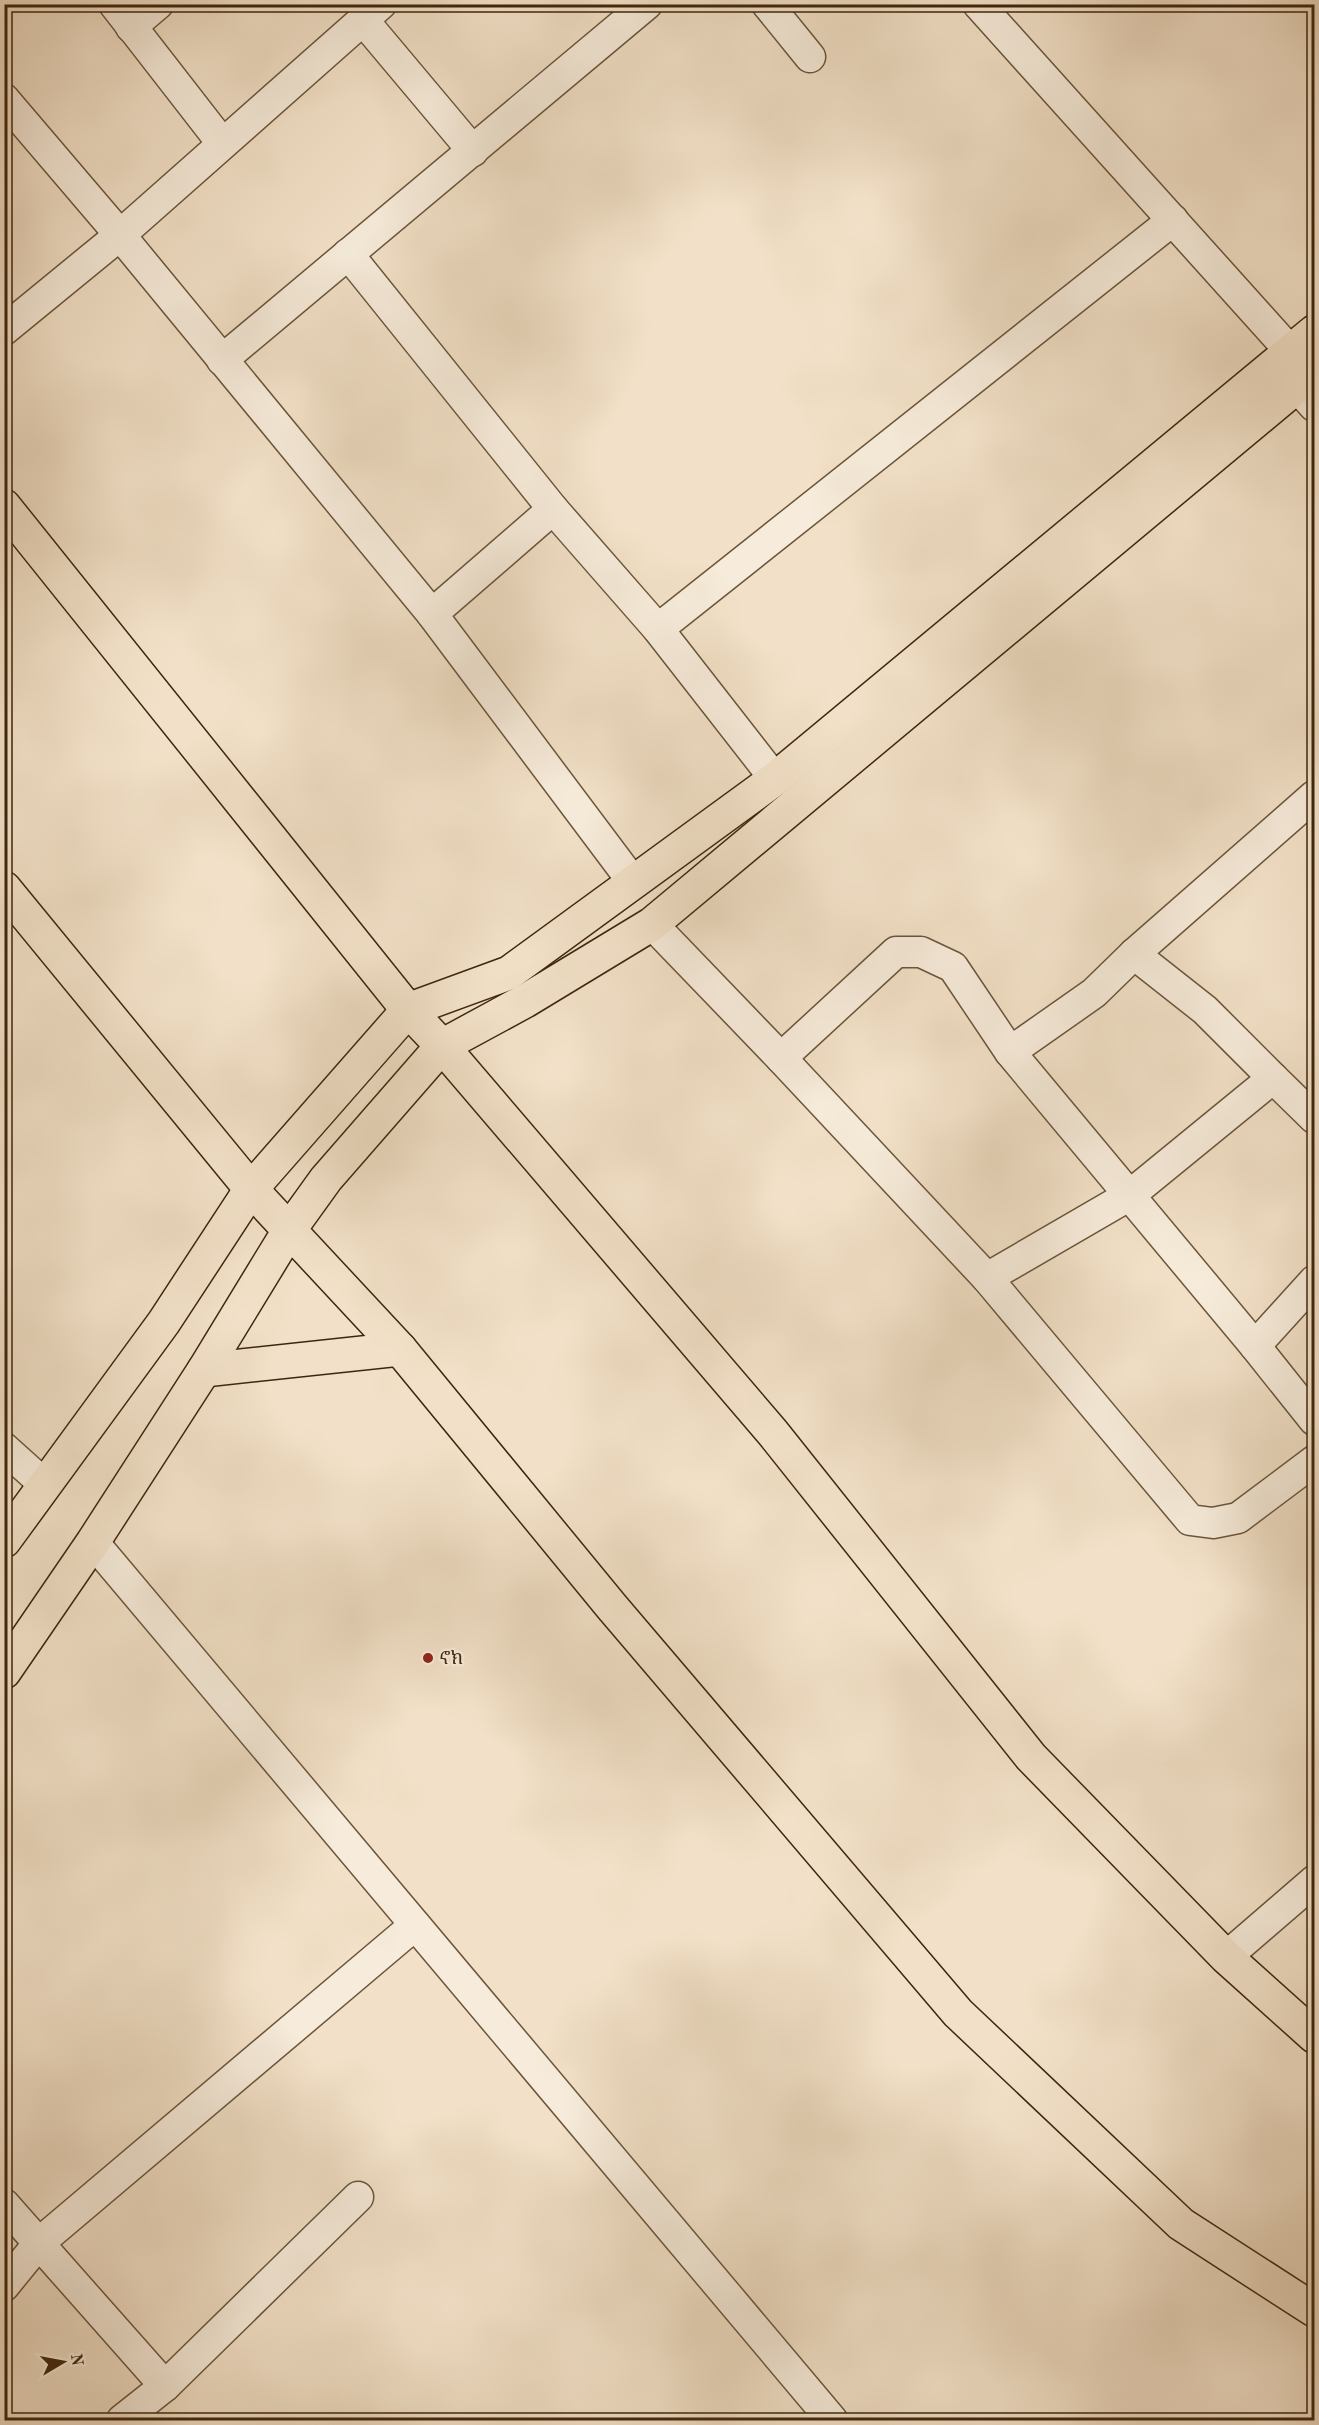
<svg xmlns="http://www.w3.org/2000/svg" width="1319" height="2425" font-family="'Old Standard TT','Noto Serif Ethiopic',serif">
  <rect width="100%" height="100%" fill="#f2e1c8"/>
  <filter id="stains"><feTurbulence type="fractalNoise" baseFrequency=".00333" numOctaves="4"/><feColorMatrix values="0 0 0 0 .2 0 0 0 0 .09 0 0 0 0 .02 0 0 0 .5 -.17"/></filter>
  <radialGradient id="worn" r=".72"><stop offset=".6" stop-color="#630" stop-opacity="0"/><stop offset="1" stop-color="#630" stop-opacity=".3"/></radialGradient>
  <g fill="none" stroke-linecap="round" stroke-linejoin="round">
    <defs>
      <g id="minor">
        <path d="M 114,4 L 222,143"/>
        <path d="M 767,4 L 810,57"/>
        <path d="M 978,4 L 1291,352"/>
        <path d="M 363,20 L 473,151"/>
        <path d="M 131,27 L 158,4"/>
        <path d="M 4,99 L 120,235 L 432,614 L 633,882"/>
        <path d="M 348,254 L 553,509 L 658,629 L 775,779"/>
        <path d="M 4,330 L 120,235 L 381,4"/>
        <path d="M 222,360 L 647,4"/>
        <path d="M 1297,387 L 1314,406"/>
        <path d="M 432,614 L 553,509"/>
        <path d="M 658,629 L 1173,220"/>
        <path d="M 652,924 L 781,1058 L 987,1278 L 1190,1520 L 1213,1523 L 1238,1518 L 1314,1461"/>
        <path d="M 1010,1052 L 1094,993 L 1134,954 L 1314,796"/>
        <path d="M 781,1058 L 896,952 L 921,952 L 953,967 L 1010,1052 L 1255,1346 L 1314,1420"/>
        <path d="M 1273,1078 L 1314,1118"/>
        <path d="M 987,1278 L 1130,1195 L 1273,1078 L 1205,1010 L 1134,954"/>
        <path d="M 1255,1346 L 1314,1281"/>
        <path d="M 4,1448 L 44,1484"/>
        <path d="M 93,1542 L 832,2420"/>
        <path d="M 1226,1957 L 1314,1881"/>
        <path d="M 4,2204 L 165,2386"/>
        <path d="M 4,2286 L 39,2243 L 415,1925"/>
        <path d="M 122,2420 L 165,2386 L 358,2197"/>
      </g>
      <g id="primary">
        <path d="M 4,1541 L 164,1322 L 251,1189 L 408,1010 L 509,973 L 775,779 L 1314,332"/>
        <path d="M 4,1672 L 93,1542 L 204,1370 L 290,1229 L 326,1179 L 442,1046 L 525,1001 L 652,924 L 1314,372"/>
      </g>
      <g id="trunk">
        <path d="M 4,506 L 408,1010 L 442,1046 L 773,1433 L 1031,1757 L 1226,1957 L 1314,2036"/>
        <path d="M 4,888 L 251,1189 L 400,1349 L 612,1607 L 958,2013 L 1181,2224 L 1314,2310"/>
        <path d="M 204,1370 L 400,1349"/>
      </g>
    </defs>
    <use href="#minor" stroke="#6b553b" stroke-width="33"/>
    <use href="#primary" stroke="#3e260c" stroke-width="36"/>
    <use href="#trunk" stroke="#3e260c" stroke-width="36"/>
    <use href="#minor" stroke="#f7ecdb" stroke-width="30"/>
    <use href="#primary" stroke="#f2e1c8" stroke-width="33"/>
    <use href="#trunk" stroke="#f2e1c8" stroke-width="33"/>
  </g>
  <circle fill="#8f2418" stroke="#f7ecdb" stroke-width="2" cx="428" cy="1658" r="6"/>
  <g text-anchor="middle" stroke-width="5" stroke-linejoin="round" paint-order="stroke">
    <g font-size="18" fill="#3e260c" stroke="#f7ecdb" text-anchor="start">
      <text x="440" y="1664">ኖክ</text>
    </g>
  </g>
  <rect width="1319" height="2425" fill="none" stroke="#f2e1c8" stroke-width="24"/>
  <rect x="6" y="6" width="1307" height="2413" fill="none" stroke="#3e260c" stroke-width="3"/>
  <rect x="12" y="12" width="1295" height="2401" fill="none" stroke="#3e260c" stroke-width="1.5"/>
  <g transform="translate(63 2362) rotate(80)" stroke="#f7ecdb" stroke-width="4.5" paint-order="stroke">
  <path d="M0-4.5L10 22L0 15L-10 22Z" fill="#3e260c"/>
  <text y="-9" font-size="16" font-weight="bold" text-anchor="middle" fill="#3e260c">N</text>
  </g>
  <rect width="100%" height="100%" filter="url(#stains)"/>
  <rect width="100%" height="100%" fill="url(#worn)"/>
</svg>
